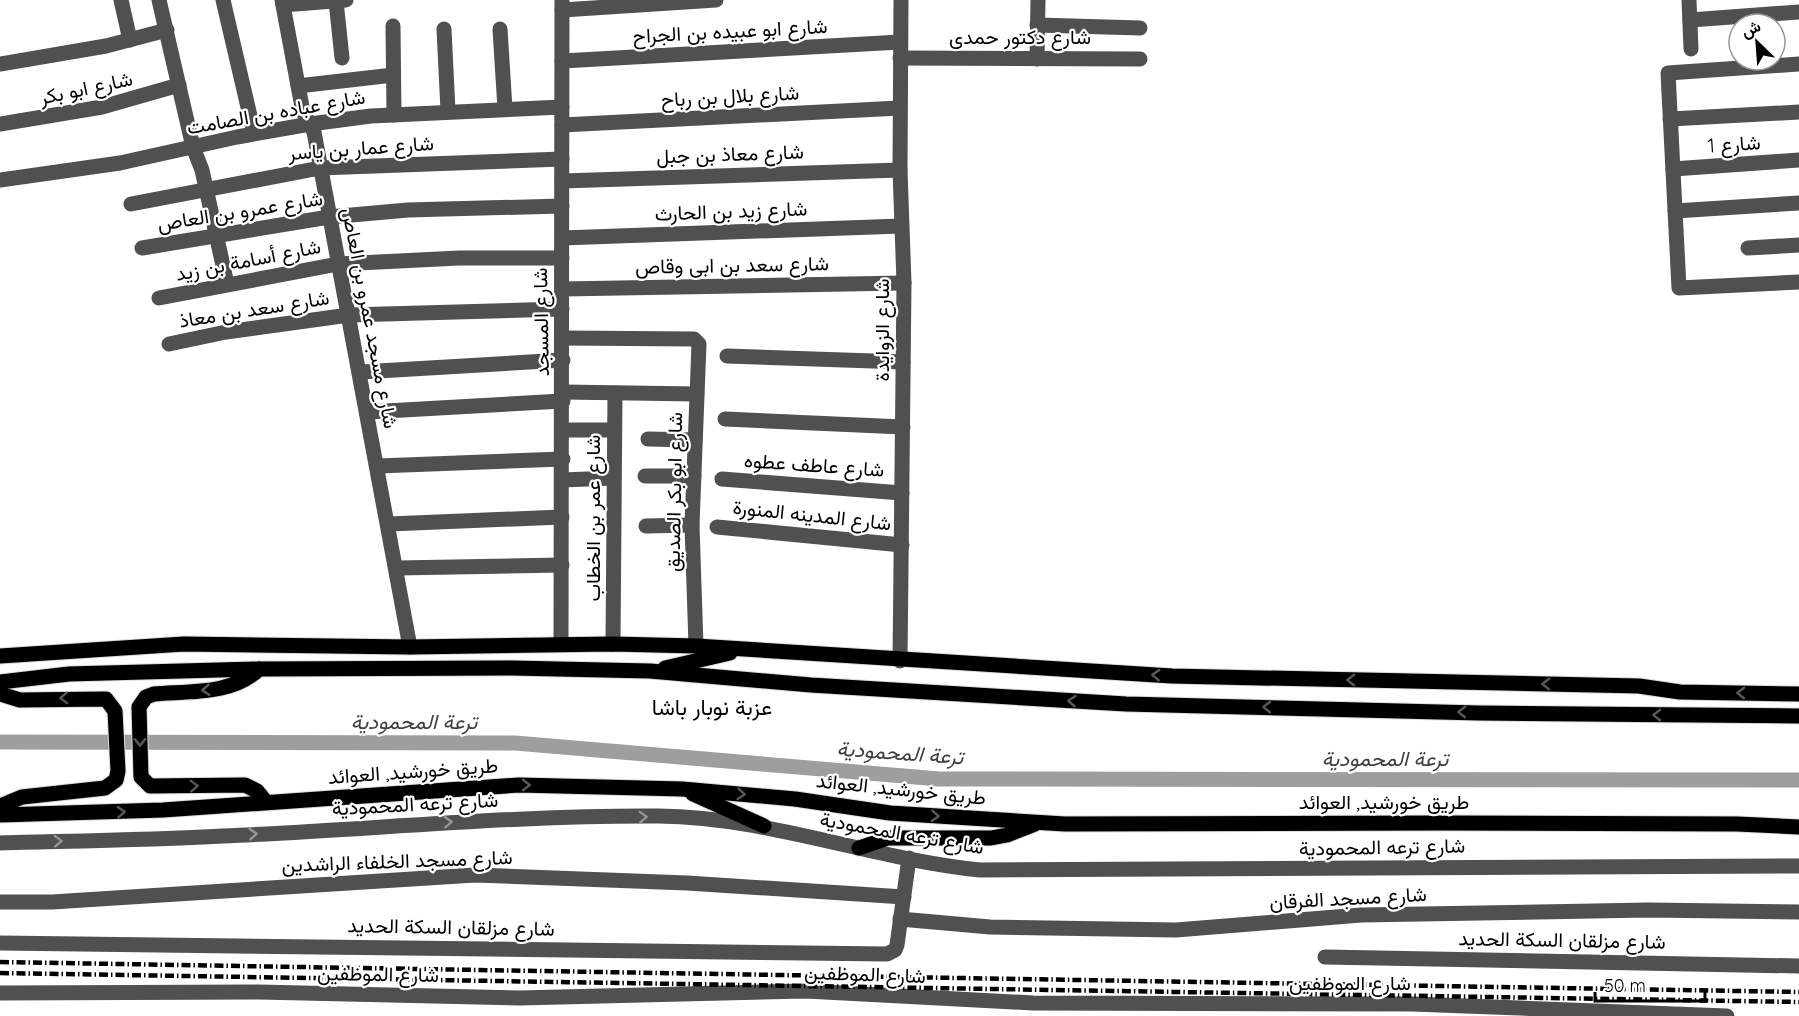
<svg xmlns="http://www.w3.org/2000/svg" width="1799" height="1016" font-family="Quicksand,Vazirmatn,sans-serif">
  <rect width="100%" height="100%" fill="#fff"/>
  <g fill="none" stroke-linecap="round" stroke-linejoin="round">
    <path stroke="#9e9e9e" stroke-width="15" d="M 0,742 L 515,743 L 939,779 L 1799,780"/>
    <defs>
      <g id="major">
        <path d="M 0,656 L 184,644 L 410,647 L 613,644 L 696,646 L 1172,676 L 1639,686 L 1680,692 L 1799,694"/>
        <path d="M 665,668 L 730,653"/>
        <path d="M 259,669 C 232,695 189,691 154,694 L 146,697 L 139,707 L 141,777 L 150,786 L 245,785 L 257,791 L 266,802"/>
        <path d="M 0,682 L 69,674 L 259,669 L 512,668 L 650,671 L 811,685 L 1126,704 L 1479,713 L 1799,716"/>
        <path d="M 0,694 L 20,700 L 106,699 L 115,711 L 118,771 L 116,780 L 105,788 L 22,797 L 0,806"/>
        <path d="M 693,794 L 764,826"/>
        <path d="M 0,815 L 163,810 L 519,785 L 682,789 L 795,799 L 890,813 L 1065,824 L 1443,823 L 1737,824 L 1799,827"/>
        <path d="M 859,848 L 888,838 L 991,838 L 1007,835 L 1035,824"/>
      </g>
    </defs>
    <use href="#major" stroke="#dbdbdb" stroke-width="17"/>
    <g stroke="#505050" stroke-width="15">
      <path d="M 121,0 L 130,40"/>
      <path d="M 159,0 L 193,147 L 202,170 L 227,284"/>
      <path d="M 223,0 L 254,133"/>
      <path d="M 282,0 L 303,112 L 314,132 L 410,647"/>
      <path d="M 1689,0 L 1691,49"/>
      <path d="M 336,1 L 342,58"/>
      <path d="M 283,5 L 346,0"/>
      <path d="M 562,10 L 716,0"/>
      <path d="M 1690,20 L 1799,12"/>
      <path d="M 1037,25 L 1140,28"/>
      <path d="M 393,26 L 394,115"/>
      <path d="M 444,29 L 448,111"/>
      <path d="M 500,29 L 505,109"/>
      <path d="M 900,58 L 1140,59"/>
      <path d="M 1037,59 L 1038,0"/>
      <path d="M 562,61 L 900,42"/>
      <path d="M 0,64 L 106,46 L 167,30"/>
      <path d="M 1799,64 L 1668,73 L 1679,288 L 1799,282"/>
      <path d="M 298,86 L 393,75"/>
      <path d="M 1670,119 L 1799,112"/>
      <path d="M 0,124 L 102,107 L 179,85"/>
      <path d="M 562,125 L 900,108"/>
      <path d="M 1673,169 L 1799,160"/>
      <path d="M 0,180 L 120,163 L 237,137 L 310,124 L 371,116 L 562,107"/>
      <path d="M 562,181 L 900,170"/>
      <path d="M 131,204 L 320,168 L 562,159"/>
      <path d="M 1675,211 L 1799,203"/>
      <path d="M 562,238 L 901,226"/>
      <path d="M 142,248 L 329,217 L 408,210 L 562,206"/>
      <path d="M 1748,248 L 1799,245"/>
      <path d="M 562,289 L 904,283"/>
      <path d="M 159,298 L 338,264 L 459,258 L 562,258"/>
      <path d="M 562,338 L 694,339 L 699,344 L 692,525 L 696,646"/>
      <path d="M 169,344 L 226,332 L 349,315 L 562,309"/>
      <path d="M 727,356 L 903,362"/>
      <path d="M 361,372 L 563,360"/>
      <path d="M 563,392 L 697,394"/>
      <path d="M 368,412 L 563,401"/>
      <path d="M 725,419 L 903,427"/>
      <path d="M 563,430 L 614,430"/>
      <path d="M 648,439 L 695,440"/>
      <path d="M 378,466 L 563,459"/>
      <path d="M 645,476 L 694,476"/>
      <path d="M 722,479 L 902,493"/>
      <path d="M 562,480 L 613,478"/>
      <path d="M 389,524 L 562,517"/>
      <path d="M 646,526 L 692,525"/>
      <path d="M 717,527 L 902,545"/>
      <path d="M 397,568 L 562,565"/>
      <path d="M 561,644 L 562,0"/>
      <path d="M 613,644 L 615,393"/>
      <path d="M 900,661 L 904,283 L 900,170 L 901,0"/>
      <path d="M 0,843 C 74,841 149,840 223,836 C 368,830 513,815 659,816 C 768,817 872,859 980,870 L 1799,866"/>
      <path d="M 0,902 L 52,902 L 475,875 L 687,883 L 904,897"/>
      <path d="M 900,919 L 990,927 L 1176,930 L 1361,915 L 1649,910 L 1799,912"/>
      <path d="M 0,943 L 887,954 L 895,950 L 897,945 L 909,858"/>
      <path d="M 1325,957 L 1799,966"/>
      <path d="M 0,993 L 259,992 L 520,998 L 806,991 L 1033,1003 L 1412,1004 L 1727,1016"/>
    </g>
    <use href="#major" stroke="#000" stroke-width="15"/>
    <g stroke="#000" stroke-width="4.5" stroke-dasharray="9 3 1.5 3" stroke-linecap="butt">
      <path d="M 0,962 L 1799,992"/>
      <path d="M 0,973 L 1799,1002"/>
    </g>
  </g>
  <defs><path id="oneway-chevron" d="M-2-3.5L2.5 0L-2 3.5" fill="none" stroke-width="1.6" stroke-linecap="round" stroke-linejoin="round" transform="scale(1.5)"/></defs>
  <g stroke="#595959">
    <use href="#oneway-chevron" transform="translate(1156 675) rotate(-177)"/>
    <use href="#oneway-chevron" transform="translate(1351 680) rotate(-179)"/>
    <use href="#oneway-chevron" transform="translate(1546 684) rotate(-179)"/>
    <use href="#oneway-chevron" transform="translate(206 690) rotate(176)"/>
    <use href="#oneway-chevron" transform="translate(1741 693) rotate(-179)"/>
    <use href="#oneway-chevron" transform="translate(64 698) rotate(178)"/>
    <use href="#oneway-chevron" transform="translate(1072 701) rotate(-176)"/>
    <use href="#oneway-chevron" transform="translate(1267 707) rotate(-179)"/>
    <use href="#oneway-chevron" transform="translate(1462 712) rotate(-179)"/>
    <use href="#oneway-chevron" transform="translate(1657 715) rotate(-179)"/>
    <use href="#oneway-chevron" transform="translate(140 742) rotate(89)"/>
    <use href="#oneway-chevron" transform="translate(526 785)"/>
    <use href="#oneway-chevron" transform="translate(194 786) rotate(-2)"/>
    <use href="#oneway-chevron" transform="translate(741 794) rotate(5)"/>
    <use href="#oneway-chevron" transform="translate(121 812) rotate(-3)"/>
    <use href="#oneway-chevron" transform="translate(935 816) rotate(4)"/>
  </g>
  <g stroke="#969696">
    <use href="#oneway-chevron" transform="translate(643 817) rotate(-2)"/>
    <use href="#oneway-chevron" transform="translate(448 822) rotate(-3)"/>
    <use href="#oneway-chevron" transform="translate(253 834) rotate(-4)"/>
    <use href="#oneway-chevron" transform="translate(58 841) rotate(-2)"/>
  </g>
  <g text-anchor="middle" stroke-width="4.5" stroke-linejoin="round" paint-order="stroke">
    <g font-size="20" fill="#000" stroke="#fff">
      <text transform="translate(730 31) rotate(-3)" y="7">شارع ابو عبيده بن الجراح</text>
      <text x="1020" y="44">شارع دكتور حمدى</text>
      <text transform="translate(86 88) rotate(-12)" y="7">شارع ابو بكر</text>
      <text transform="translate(730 96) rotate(-3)" y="7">شارع بلال بن رباح</text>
      <text transform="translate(276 112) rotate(-10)" y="7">شارع عباده بن الصامت</text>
      <text transform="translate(1734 144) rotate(-4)" y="7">شارع 1</text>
      <text transform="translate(361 148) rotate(-4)" y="7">شارع عمار بن ياسر</text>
      <text transform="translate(730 154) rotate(-2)" y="7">شارع معاذ بن جبل</text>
      <text transform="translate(240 211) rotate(-9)" y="7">شارع عمرو بن العاص</text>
      <text transform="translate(731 211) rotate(-2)" y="7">شارع زيد بن الحارث</text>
      <text transform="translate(248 260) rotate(-11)" y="7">شارع أسامة بن زيد</text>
      <text transform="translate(732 265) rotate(-1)" y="7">شارع سعد بن ابى وقاص</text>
      <text transform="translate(254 309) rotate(-9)" y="7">شارع سعد بن معاذ</text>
      <text transform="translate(370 318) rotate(79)" y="7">شارع مسجد عمرو بن العاص</text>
      <text transform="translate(541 322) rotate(-91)" y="7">شارع المسجد</text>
      <text transform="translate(882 330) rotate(-90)" y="7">شارع الزوايدة</text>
      <text transform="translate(814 465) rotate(4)" y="7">شارع عاطف عطوه</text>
      <text transform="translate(674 492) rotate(-89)" y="7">شارع ابو بكر الصديق</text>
      <text transform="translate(812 515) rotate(6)" y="7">شارع المدينه المنورة</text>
      <text transform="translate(593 518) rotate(-90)" y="7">شارع عمر بن الخطاب</text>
      <text transform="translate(413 771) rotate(-4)" y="7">طريق خورشيد, العوائد</text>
      <text transform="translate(901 789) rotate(6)" y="7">طريق خورشيد, العوائد</text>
      <text x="1384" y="809">طريق خورشيد, العوائد</text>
      <text transform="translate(415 804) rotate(-3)" y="7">شارع ترعه المحمودية</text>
      <text transform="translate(902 833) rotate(10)" y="7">شارع ترعه المحمودية</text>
      <text transform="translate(1382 847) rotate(-1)" y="7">شارع ترعه المحمودية</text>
      <text transform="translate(397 861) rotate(-2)" y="7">شارع مسجد الخلفاء الراشدين</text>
      <text transform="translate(1348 898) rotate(-3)" y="7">شارع مسجد الفرقان</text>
      <text transform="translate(451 927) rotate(1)" y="7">شارع مزلقان السكة الحديد</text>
      <text transform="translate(1562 940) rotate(1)" y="7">شارع مزلقان السكة الحديد</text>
      <text transform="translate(378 974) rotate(1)" y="7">شارع الموظفين</text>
      <text transform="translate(865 974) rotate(2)" y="7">شارع الموظفين</text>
      <text x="1350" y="990">شارع الموظفين</text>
    </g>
    <g font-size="21" font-style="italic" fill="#3f3f3f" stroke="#fff">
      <text x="414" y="729">ترعة المحمودية</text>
      <text transform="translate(900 753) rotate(4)" y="7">ترعة المحمودية</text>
      <text x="1385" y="766">ترعة المحمودية</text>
    </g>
    <g font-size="22" fill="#000" stroke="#fff">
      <text x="712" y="715">عزبة نوبار باشا</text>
    </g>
  </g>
  <g transform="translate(1757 42) rotate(335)"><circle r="28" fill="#ffffff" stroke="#999999" stroke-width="1.5"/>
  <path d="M0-4.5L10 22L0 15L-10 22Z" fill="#000000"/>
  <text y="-9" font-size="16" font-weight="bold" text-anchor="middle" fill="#000000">ش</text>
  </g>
  <path d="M1595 992v9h110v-9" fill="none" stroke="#000000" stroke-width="3"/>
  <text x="1604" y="992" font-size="18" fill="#000000" stroke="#ffffff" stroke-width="4.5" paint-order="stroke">50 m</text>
</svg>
